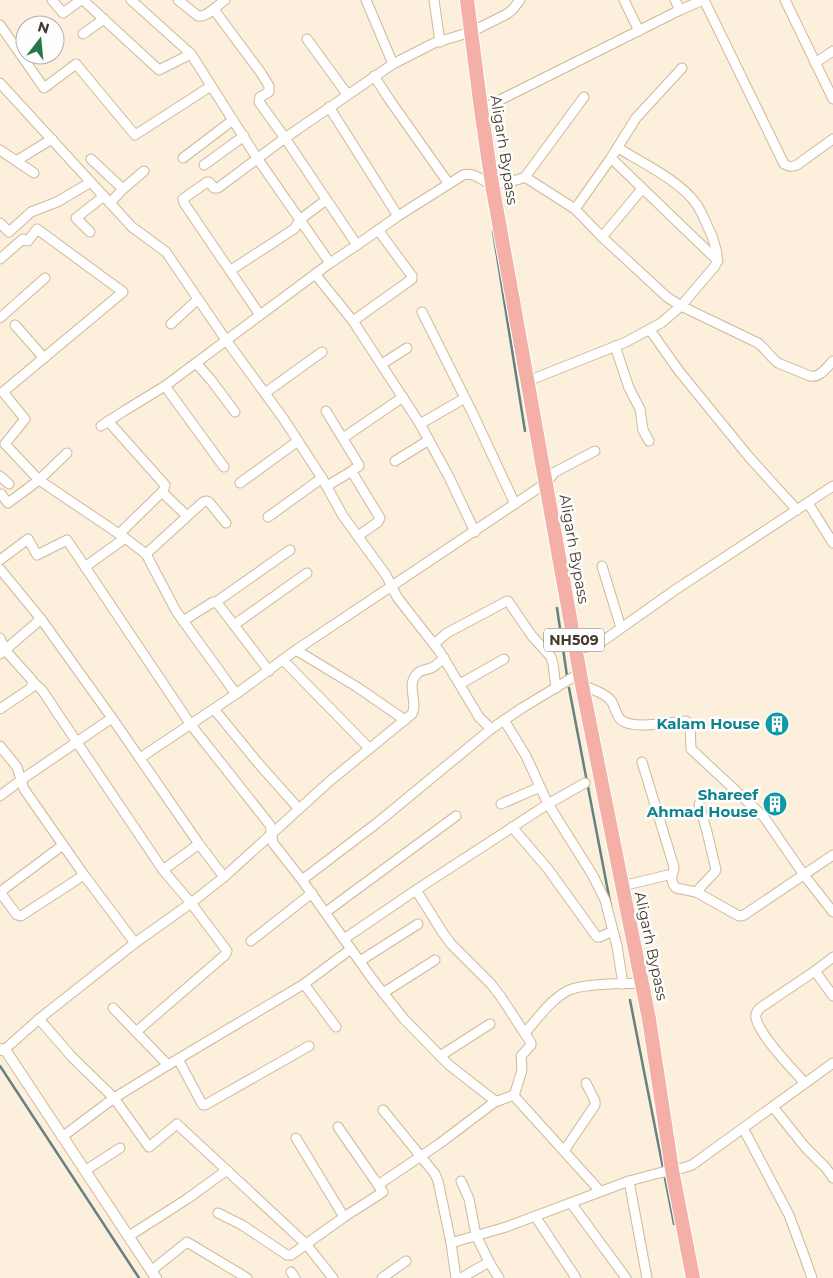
<svg xmlns="http://www.w3.org/2000/svg" width="833" height="1278" font-family="Montserrat,sans-serif">
  <rect width="100%" height="100%" fill="#fcefdb"/>
  <g fill="none" stroke-linecap="round" stroke-linejoin="round">
    <g stroke="#668183" stroke-width="2.5">
      <path d="M 493,231 L 525,431"/>
      <path d="M 557,608 L 567,676"/>
      <path d="M 569,688 L 611,907"/>
      <path d="M 630,1000 L 674,1224"/>
      <path d="M 0,1066 L 139,1278"/>
    </g>
    <defs>
      <g id="minor">
        <path d="M 52,0 L 63,13 L 81,0"/>
        <path d="M 83,0 L 159,70 L 191,54"/>
        <path d="M 131,0 L 191,54 L 257,158 L 330,263"/>
        <path d="M 178,0 L 198,16 C 204,17 210,12 215,8"/>
        <path d="M 225,0 L 215,8 L 215,11 L 261,73 L 269,86 L 269,92 L 260,97 L 259,102 L 285,138 L 357,245"/>
        <path d="M 366,0 L 393,64"/>
        <path d="M 434,0 L 440,42"/>
        <path d="M 624,0 L 639,31"/>
        <path d="M 675,0 L 680,10"/>
        <path d="M 704,0 L 784,164 C 789,167 792,167 797,165 L 833,139"/>
        <path d="M 785,0 L 833,99"/>
        <path d="M 0,25 L 44,88 L 76,64 L 135,135 L 211,86"/>
        <path d="M 83,34 L 104,19"/>
        <path d="M 307,39 L 347,94"/>
        <path d="M 815,63 L 833,51"/>
        <path d="M 374,76 L 389,99 L 449,184"/>
        <path d="M 0,83 L 132,227 L 166,252 L 226,340 L 283,418 L 322,478 L 343,516 L 386,575 L 397,597 L 440,652 L 479,717 L 491,729"/>
        <path d="M 329,107 L 398,216"/>
        <path d="M 481,109 L 494,103 L 680,10 L 703,0"/>
        <path d="M 0,150 L 34,173"/>
        <path d="M 183,158 L 233,120"/>
        <path d="M 611,158 L 718,261"/>
        <path d="M 91,159 L 123,189"/>
        <path d="M 16,161 L 52,139"/>
        <path d="M 204,165 L 244,136"/>
        <path d="M 525,177 L 575,209 L 602,237 L 667,297 L 681,306 L 758,343 C 766,349 770,357 778,363 L 810,376 C 820,378 826,368 833,361"/>
        <path d="M 110,203 L 123,189 L 144,171"/>
        <path d="M 575,209 L 611,158 L 636,118 L 682,68"/>
        <path d="M 0,223 L 9,232 L 31,212 L 57,202 L 91,182"/>
        <path d="M 90,232 L 76,218 L 104,196"/>
        <path d="M 602,237 L 642,189"/>
        <path d="M 0,259 L 23,239 L 28,241 L 37,229 L 123,292 L 3,392 L 25,419 L 5,444 L 39,480 L 125,538 L 146,554 L 176,611 L 236,694"/>
        <path d="M 231,270 L 294,229 L 302,218 L 326,200"/>
        <path d="M 315,274 L 353,321 L 420,424 L 449,477 L 475,532"/>
        <path d="M 422,312 L 473,414 L 515,504"/>
        <path d="M 260,315 L 184,203 L 183,199 L 207,182 L 209,182 L 214,188 L 218,188 L 285,138 L 393,64 L 434,43 L 471,32 L 507,14 L 513,9 L 520,0"/>
        <path d="M 0,318 L 45,278"/>
        <path d="M 353,321 L 412,279 L 412,276 L 378,230"/>
        <path d="M 171,324 L 197,300"/>
        <path d="M 15,325 L 44,358"/>
        <path d="M 650,330 L 679,371 L 749,457 L 797,510"/>
        <path d="M 615,346 L 629,388 L 640,409 L 643,430 L 649,441"/>
        <path d="M 196,363 L 211,380 L 235,412"/>
        <path d="M 382,364 L 407,348"/>
        <path d="M 528,381 L 626,342 L 661,323 L 681,306 L 715,266 C 720,257 715,246 712,236 C 707,226 703,214 697,205 C 682,182 641,162 618,148"/>
        <path d="M 165,386 L 224,467"/>
        <path d="M 265,393 L 322,352"/>
        <path d="M 326,411 L 359,465 L 359,466 L 353,470 L 352,472 L 380,518 L 378,522 L 358,536"/>
        <path d="M 108,421 L 165,485 L 164,489 L 162,492 L 119,534"/>
        <path d="M 420,424 L 465,398"/>
        <path d="M 101,426 L 124,411 L 165,386 L 330,263 L 357,245 L 398,216 L 463,175 C 475,171 483,183 493,184 C 500,184 519,180 525,177 L 584,97"/>
        <path d="M 343,438 L 403,397"/>
        <path d="M 395,461 L 429,440"/>
        <path d="M 0,476 L 9,484"/>
        <path d="M 240,483 L 298,441"/>
        <path d="M 327,486 L 352,471"/>
        <path d="M 162,492 L 187,516"/>
        <path d="M 0,495 L 1,494 L 8,503 L 39,480 L 67,453"/>
        <path d="M 808,503 L 833,543"/>
        <path d="M 268,517 L 322,478"/>
        <path d="M 146,554 L 203,502 L 206,501 L 209,502 L 226,523"/>
        <path d="M 0,560 L 28,539 L 37,555 L 67,540 L 191,725 L 270,825 L 273,843 L 302,880 L 373,980 L 404,1019 L 449,1065 L 494,1100 L 498,1101 L 511,1096 L 515,1097 L 600,1191"/>
        <path d="M 602,566 L 621,628"/>
        <path d="M 85,567 L 125,538"/>
        <path d="M 0,569 L 41,619 L 112,718 L 199,844 L 224,877"/>
        <path d="M 216,602 L 290,550"/>
        <path d="M 183,621 L 213,602 L 218,604 L 269,671"/>
        <path d="M 234,625 L 307,573"/>
        <path d="M 0,638 L 5,650 L 0,654"/>
        <path d="M 434,644 L 447,633 L 507,601 L 508,601 L 532,636 L 551,657 L 553,664 L 556,688"/>
        <path d="M 296,650 L 357,687 L 405,720"/>
        <path d="M 576,650 L 600,643 L 675,590 L 833,486"/>
        <path d="M 283,660 L 369,748"/>
        <path d="M 33,682 L 42,690 L 66,726 L 163,870 L 191,903 L 227,951 L 225,955 L 136,1032"/>
        <path d="M 460,684 L 504,659"/>
        <path d="M 582,685 C 591,689 606,693 612,702 C 615,708 616,715 621,720 C 633,730 670,722 686,721 L 690,724 L 691,749 L 764,817 L 804,875 L 833,912"/>
        <path d="M 0,709 L 31,688 L 33,682 L 32,680 L 5,650 L 41,619"/>
        <path d="M 214,709 L 258,763 L 299,809"/>
        <path d="M 504,720 L 526,756 L 548,804 L 592,874 L 605,900 L 617,946 L 623,984"/>
        <path d="M 0,746 L 17,767 L 24,789 L 84,875 L 135,943"/>
        <path d="M 140,758 L 236,694 L 296,650 L 546,483 L 555,472 L 595,451"/>
        <path d="M 642,762 L 674,867 L 673,873 L 671,876"/>
        <path d="M 0,796 L 21,780 L 112,718"/>
        <path d="M 501,804 L 540,787"/>
        <path d="M 512,827 L 548,869 L 597,937 L 600,937 L 613,931"/>
        <path d="M 63,845 L 4,889 L 1,893 L 2,895 L 17,915 L 21,916 L 84,875"/>
        <path d="M 163,870 L 199,844"/>
        <path d="M 302,880 L 377,823 L 491,729 L 522,708 L 580,673"/>
        <path d="M 622,886 L 668,875 L 671,876 L 673,884 L 676,888 L 696,892 L 739,916 L 744,915 L 833,855"/>
        <path d="M 696,892 L 714,873 L 716,870 L 707,832 L 699,804"/>
        <path d="M 326,912 L 456,816"/>
        <path d="M 344,939 L 416,890"/>
        <path d="M 251,941 L 312,893"/>
        <path d="M 360,961 L 418,924"/>
        <path d="M 815,971 L 833,996"/>
        <path d="M 304,984 L 336,1027"/>
        <path d="M 383,993 L 435,960"/>
        <path d="M 113,1008 L 168,1065"/>
        <path d="M 39,1019 L 72,1057 L 114,1098 L 149,1147 L 177,1124 L 306,1244 L 333,1278"/>
        <path d="M 525,1033 C 538,1018 551,999 569,990 C 585,983 623,984 642,983"/>
        <path d="M 4,1050 L 39,1019 L 135,943 L 191,903 L 224,877 L 331,780 L 412,714 C 419,702 404,684 419,672 C 423,669 427,670 431,668 C 436,666 440,661 444,658"/>
        <path d="M 440,1056 L 490,1024"/>
        <path d="M 178,1059 L 201,1102 L 203,1105 L 205,1105 L 309,1046"/>
        <path d="M 805,1083 C 793,1070 759,1035 756,1018 C 755,1014 757,1011 760,1008 L 815,971 L 833,957"/>
        <path d="M 514,1096 L 522,1070 L 521,1056 L 531,1045 L 531,1043 L 501,997 L 491,984 L 451,944 L 443,933 L 416,890 L 548,804 L 585,783"/>
        <path d="M 773,1107 L 805,1147 L 826,1168 L 833,1178"/>
        <path d="M 383,1110 L 435,1174 L 438,1181 L 451,1243 L 456,1278"/>
        <path d="M 743,1128 L 789,1215 L 805,1258 L 812,1278"/>
        <path d="M 62,1137 L 114,1098 L 168,1065 L 304,984 L 351,949"/>
        <path d="M 296,1138 L 344,1217"/>
        <path d="M 564,1151 L 595,1105 L 595,1101 L 586,1083"/>
        <path d="M 86,1170 L 120,1148"/>
        <path d="M 461,1181 L 469,1199 L 476,1235 L 489,1262 L 499,1278"/>
        <path d="M 629,1181 L 647,1278"/>
        <path d="M 378,1185 L 439,1144 L 496,1101"/>
        <path d="M 571,1203 L 626,1278"/>
        <path d="M 218,1213 L 242,1225 L 287,1255 L 291,1255 L 344,1217 L 383,1192 L 338,1127"/>
        <path d="M 535,1216 L 576,1278"/>
        <path d="M 129,1236 L 187,1199 L 227,1170"/>
        <path d="M 451,1243 L 506,1227 L 629,1181 L 659,1173 L 683,1168 L 692,1165 L 833,1063"/>
        <path d="M 151,1271 L 187,1242 L 247,1278"/>
        <path d="M 291,1272 L 295,1278"/>
        <path d="M 382,1278 L 406,1261"/>
        <path d="M 461,1278 L 489,1262"/>
      </g>
      <path id="tertiary" d="M 0,1050 L 2,1049 L 6,1051 L 156,1278"/>
      <path id="trunk" d="M 467,0 L 481,109 L 492,184 L 582,685 L 649,1019 L 672,1170 L 693,1278"/>
    </defs>
    <use href="#minor" stroke="#ceb99a" stroke-width="11"/>
    <use href="#tertiary" stroke="#ceb99a" stroke-width="12"/>
    <use href="#trunk" stroke="#fff" stroke-width="16"/>
    <use href="#minor" stroke="#fff" stroke-width="9"/>
    <use href="#tertiary" stroke="#fff" stroke-width="10"/>
    <use href="#trunk" stroke="#f4b0a6" stroke-width="14"/>
  </g>
  <defs>
    <symbol id="building-disc" viewBox="-11 -11 22 22"><circle r="9.5" fill="#0f9aa8" stroke="#fefefe"/><path d="M-4-6H4V6H1V3H-1V6H-4ZM-2.5-4.3h1.7v1.8h-1.7ZM.8-4.3h1.7v1.8H.8ZM-2.5-1h1.7V.8h-1.7ZM.8-1h1.7V.8H.8Z" fill="#fff"/></symbol>
  </defs>
  <g fill-rule="evenodd">
    <use href="#building-disc" x="763" y="710" width="28" height="28"/>
    <use href="#building-disc" x="761" y="790" width="28" height="28"/>
  </g>
  <g text-anchor="middle" stroke-width="5" stroke-linejoin="round" paint-order="stroke">
    <rect fill="#fefefe" stroke="#7a756c" stroke-width="1" x="544" y="628.5" width="60" height="23" rx="4"/>
    <g font-size="14" font-weight="bold" fill="#423a2d">
      <text x="574" y="645">NH509</text>
    </g>
    <g font-size="15" fill="#423a2d" stroke="#fefefe">
      <text transform="translate(504 150) rotate(81)" y="5">Aligarh Bypass</text>
      <text transform="translate(574 549) rotate(80)" y="5">Aligarh Bypass</text>
      <text transform="translate(651 946) rotate(78)" y="5">Aligarh Bypass</text>
    </g>
    <g font-size="15" font-weight="bold" fill="#0d838f" stroke="#fefefe" text-anchor="end">
      <text x="760" y="729">Kalam House</text>
      <text x="758" y="800">Shareef<tspan x="758" dy="17">Ahmad House</tspan></text>
    </g>
  </g>
  <g transform="translate(40 40) rotate(16)"><circle r="24" fill="#fefefe" stroke="#b3b0aa"/>
  <path d="M0-4L9 19L0 12L-9 19Z" fill="#277849"/>
  <text y="-8" font-size="14" font-weight="bold" text-anchor="middle" fill="#423a2d">N</text>
  </g>
</svg>
